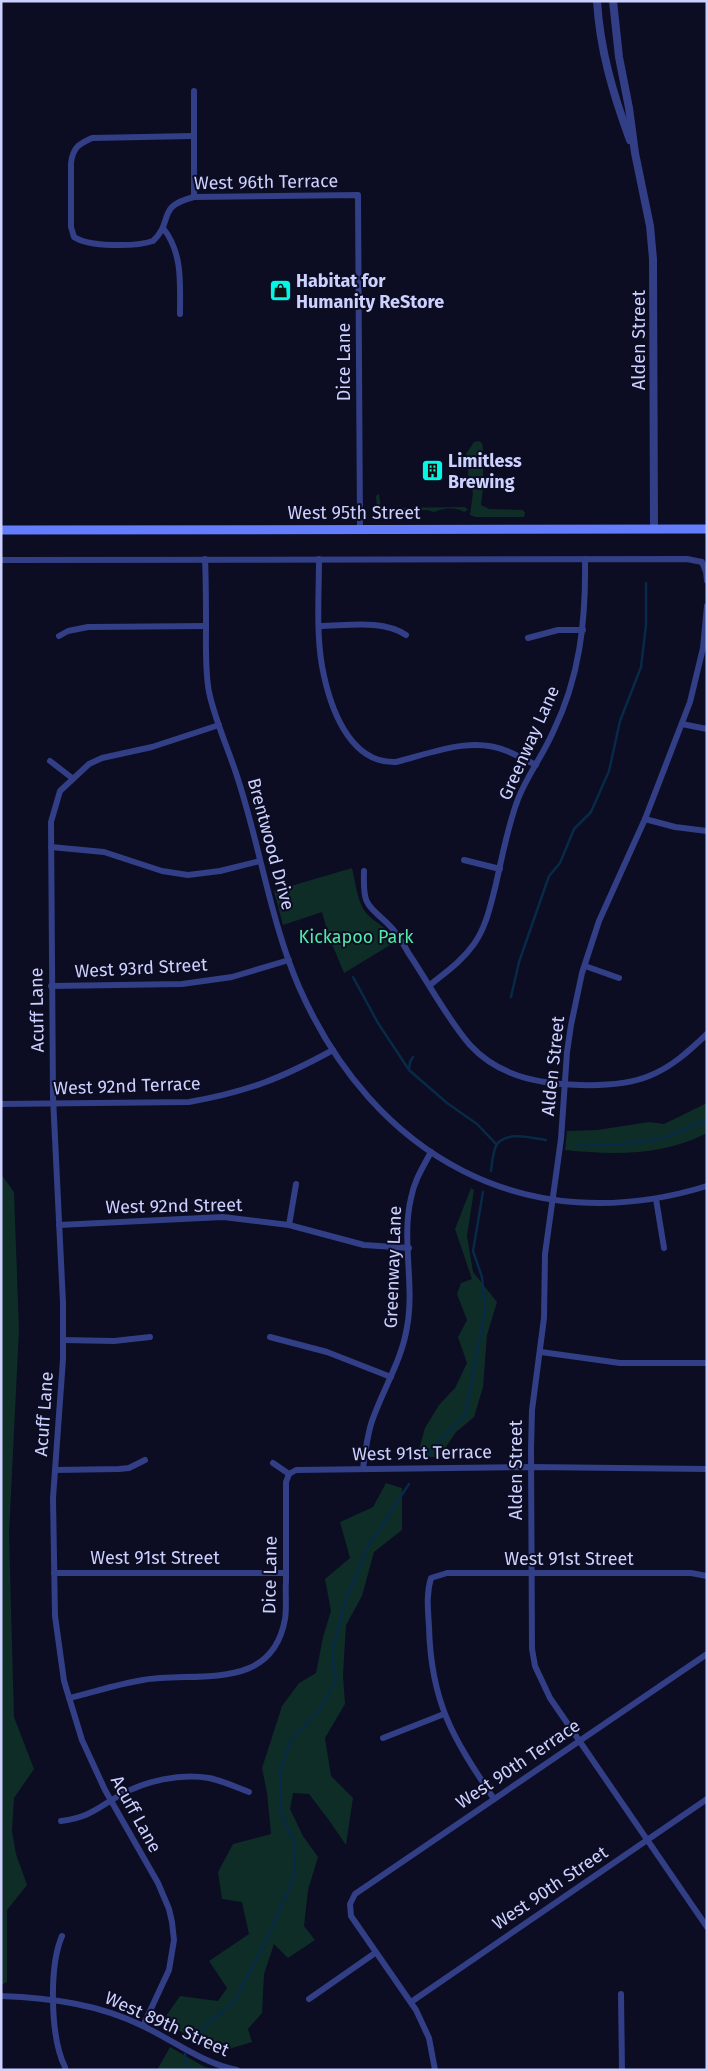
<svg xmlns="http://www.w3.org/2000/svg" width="708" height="2071" font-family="'Fira Sans',sans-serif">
  <rect width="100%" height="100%" fill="#0c0c23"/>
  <g fill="#0e2d26">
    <path d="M 479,441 L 482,443 L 483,449 L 483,489 L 481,505 L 489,509 L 523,510 L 525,513 L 524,517 L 475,517 L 470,515 L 473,493 L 468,474 L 469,462 L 466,454 L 474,442 Z"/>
    <path d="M 379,494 L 381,509 L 383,508 L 465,507 L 468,510 L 464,512 C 456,507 443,508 434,512 L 427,510 L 389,510 L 386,513 L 381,513 L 377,508 L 376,496 Z"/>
    <path d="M 352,868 C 356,883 357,906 370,917 C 380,925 389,930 397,941 L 344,973 L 329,937 L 322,912 L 283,925 L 274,891 Z"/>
    <path d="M 707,1103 L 707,1133 C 663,1156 613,1155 565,1150 L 567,1131 L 597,1130 L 649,1122 L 664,1124 Z"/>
    <path d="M 1,1174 L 14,1192 L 19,1330 L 9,1534 L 14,1717 L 34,1769 L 14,1798 L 12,1831 L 16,1854 L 27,1885 L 7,1910 L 7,1982 L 1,1985 Z"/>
    <path d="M 471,1188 L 474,1190 L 467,1236 L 473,1272 L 497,1302 L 487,1335 L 483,1387 L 474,1417 L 456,1432 L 439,1457 L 417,1457 L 425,1428 L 439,1405 L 455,1388 L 467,1363 L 458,1337 L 467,1320 L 457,1294 L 461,1283 L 472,1279 L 455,1229 Z"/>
    <path d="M 386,1483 L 402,1488 L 402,1530 L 374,1552 L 362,1596 L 346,1625 L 343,1675 L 345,1704 L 325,1738 L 331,1776 L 353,1798 L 346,1845 L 328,1819 L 309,1794 L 293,1793 L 290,1809 L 303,1836 L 318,1857 L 308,1890 L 304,1926 L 315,1940 L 288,1958 L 274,1944 L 264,1974 L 262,2013 L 248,2029 L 252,2042 L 229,2049 L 216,2049 L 162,2022 L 180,1996 L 218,2001 L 227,1988 L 209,1961 L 249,1934 L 242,1902 L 222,1899 L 218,1872 L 233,1844 L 271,1834 L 267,1793 L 262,1768 L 282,1706 L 299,1683 L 316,1673 L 323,1637 L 331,1611 L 325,1579 L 350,1558 L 340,1522 L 373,1507 Z"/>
    <path d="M 170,2047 L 203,2066 L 214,2070 L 157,2070 Z"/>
  </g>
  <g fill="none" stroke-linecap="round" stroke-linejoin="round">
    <g stroke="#072a46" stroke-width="2.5">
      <path d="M 353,977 L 378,1023 L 409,1070 L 447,1103 L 477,1124 L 497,1145"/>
      <path d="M 511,997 L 519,962 L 549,876 L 560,863 L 574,829 L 591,812 L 609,771 L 620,721 L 641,667 L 646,625 L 646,583"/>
      <path d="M 409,1069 L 410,1062 L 413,1057"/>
      <path d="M 579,1144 L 613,1145 L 664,1138 L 707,1120"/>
      <path d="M 491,1171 C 492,1163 493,1150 497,1144 C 508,1131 532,1138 546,1140"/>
      <path d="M 425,1460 L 440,1440 L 465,1415 L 485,1311 L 482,1277 L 473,1251 L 483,1192"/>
      <path d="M 193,2041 L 208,2023 L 234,2002 L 267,1939 L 294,1877 L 295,1845 L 281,1813 L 280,1770 L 291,1740 L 321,1708 L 336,1680 L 332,1653 L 345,1602 L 368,1546 L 409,1484"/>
      <path d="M 185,2054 L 187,2070"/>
    </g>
    <g stroke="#323e86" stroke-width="6">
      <path d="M 193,136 L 92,138 C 79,144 73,147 71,163 L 71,227 L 74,237 C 89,247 135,247 153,241 C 175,220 155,207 194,197 L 358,195 L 360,529"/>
      <path d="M 194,197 L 194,91"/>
      <path d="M 163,228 C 183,253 180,284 180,314"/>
      <path d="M 205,559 C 206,581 206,604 206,626 C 206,648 205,670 209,692 C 215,720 227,746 236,773 C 242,791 247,809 252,828 C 266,881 277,936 299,987 C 373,1156 526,1242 707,1186"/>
      <path d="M 319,559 C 319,594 316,631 322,666 C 329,704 348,764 396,762 C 432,753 471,736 507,751 C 517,755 526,760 536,765"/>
      <path d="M 1,560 L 687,559 L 702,562 L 706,572 L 707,581"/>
      <path d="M 707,606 L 703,648 L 690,702 L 645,819 L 599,921 L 582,973 L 571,1025 L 567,1052 L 561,1139 L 545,1254 L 544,1318 L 532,1410 L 531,1449 L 532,1649 L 535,1666 L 550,1698 L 707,1927"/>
      <path d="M 319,626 C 346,626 382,619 406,635"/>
      <path d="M 59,636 L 68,631 L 88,627 L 206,626"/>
      <path d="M 528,638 L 558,630 L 583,630"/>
      <path d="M 682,724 L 707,729"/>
      <path d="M 50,761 L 72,778"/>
      <path d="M 645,819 L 675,827 L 707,831"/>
      <path d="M 51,847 L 104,852 L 162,871 L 188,875 L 220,871 L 260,861"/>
      <path d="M 464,860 L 500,869"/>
      <path d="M 364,871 C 363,903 365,903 387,923 C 396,931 403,943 409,954 C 428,982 448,1020 470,1045 C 481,1057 496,1067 511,1073 C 544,1087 615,1090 649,1076 C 672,1067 689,1051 707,1034"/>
      <path d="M 585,966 L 619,978"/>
      <path d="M 430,985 C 446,972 462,961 474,944 C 486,927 490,907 495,888 C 502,858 507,828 518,799 C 527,776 543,755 553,732 C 580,677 586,620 585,559"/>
      <path d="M 51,986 L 182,984 L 232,977 L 289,960"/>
      <path d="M 1,1104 L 189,1102 C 247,1092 282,1078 333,1050"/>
      <path d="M 656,1199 L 664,1248"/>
      <path d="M 59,1225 L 223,1217 L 289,1225 L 364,1245 L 409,1248"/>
      <path d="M 289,1225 L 296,1184"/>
      <path d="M 270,1337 L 327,1352 L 391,1377"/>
      <path d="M 63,1340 L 114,1341 L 150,1337"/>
      <path d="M 541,1352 L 620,1363 L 707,1363"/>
      <path d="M 273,1463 L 289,1474"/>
      <path d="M 363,1469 C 365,1453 367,1436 372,1421 C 383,1389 402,1360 407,1327 C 415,1285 401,1240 411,1198 C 414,1181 423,1167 431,1152"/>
      <path d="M 55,1470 L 119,1469 L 129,1468 L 145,1460"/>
      <path d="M 289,1474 L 296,1470 L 531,1467 L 707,1469"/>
      <path d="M 54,1573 L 286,1573"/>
      <path d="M 69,1698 C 94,1692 118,1684 143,1680 C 196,1671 272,1693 285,1619 C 287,1607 285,1593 286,1581 C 286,1548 286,1515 286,1482 L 289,1474"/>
      <path d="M 383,1738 L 444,1714"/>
      <path d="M 494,1799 C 453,1738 431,1703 429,1627 C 428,1610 426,1594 431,1578 L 447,1573 L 691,1573 L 707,1576"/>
      <path d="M 61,1821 C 90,1817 96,1809 120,1795 C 146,1781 179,1773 209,1778 C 223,1781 236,1787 249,1792"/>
      <path d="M 62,1936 C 49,1966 50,2037 65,2067"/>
      <path d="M 621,1994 L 622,2070"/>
      <path d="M 1,1996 C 51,1998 98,2004 143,2026 C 174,2041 204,2064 237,2070"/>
      <path d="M 309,1999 L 375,1953"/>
      <path d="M 411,2002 L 707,1799"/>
      <path d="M 143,2026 L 169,1970 L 174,1940 L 172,1922 L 169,1909 L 158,1883 L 105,1790 L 82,1740 L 64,1681 L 55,1616 L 53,1498 L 63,1359 L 63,1303 L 53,1097 L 51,822 L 60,791 L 89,764 L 102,758 L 152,747 L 219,725"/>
      <path d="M 435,2070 L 429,2038 L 416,2010 L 351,1916 L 350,1904 L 355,1894 L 707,1654"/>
    </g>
    <g stroke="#323e86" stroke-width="8">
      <path d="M 597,1 C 600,50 613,94 630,140"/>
      <path d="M 613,1 L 619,57 L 629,108 L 635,153 L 650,226 L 653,259 L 654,529"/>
    </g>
    <path stroke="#647dff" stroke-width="9" d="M 1,530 L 707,529"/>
  </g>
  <defs>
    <symbol id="shop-square" viewBox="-11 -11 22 22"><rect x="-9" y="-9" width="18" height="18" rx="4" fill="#00f8e4" stroke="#0c0c23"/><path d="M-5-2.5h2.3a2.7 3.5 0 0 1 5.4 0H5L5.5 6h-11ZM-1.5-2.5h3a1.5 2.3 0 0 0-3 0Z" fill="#111"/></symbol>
    <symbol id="building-square" viewBox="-11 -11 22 22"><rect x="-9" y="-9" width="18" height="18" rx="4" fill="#00f8e4" stroke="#0c0c23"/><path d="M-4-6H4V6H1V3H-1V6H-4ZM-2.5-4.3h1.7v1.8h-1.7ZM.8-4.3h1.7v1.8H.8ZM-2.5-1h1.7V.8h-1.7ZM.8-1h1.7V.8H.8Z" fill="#111"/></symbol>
  </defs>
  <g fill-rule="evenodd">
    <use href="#shop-square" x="268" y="278" width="25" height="25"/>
    <use href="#building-square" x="420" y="458" width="25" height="25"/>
  </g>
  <g text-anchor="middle" stroke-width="4" stroke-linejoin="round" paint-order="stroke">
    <g font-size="18" fill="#cdd1ff" stroke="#0c0c23">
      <text transform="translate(266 182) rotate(-1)" y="6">West 96th Terrace</text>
      <text transform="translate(639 340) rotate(-90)" y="6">Alden Street</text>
      <text transform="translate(344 362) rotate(-90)" y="6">Dice Lane</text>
      <text x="354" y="519">West 95th Street</text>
      <text transform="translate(529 743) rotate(-66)" y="6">Greenway Lane</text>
      <text transform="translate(271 844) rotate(75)" y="6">Brentwood Drive</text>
      <text transform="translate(141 968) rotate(-3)" y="6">West 93rd Street</text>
      <text transform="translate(37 1010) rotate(-91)" y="6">Acuff Lane</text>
      <text transform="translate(553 1066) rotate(-84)" y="6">Alden Street</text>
      <text transform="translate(127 1086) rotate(-2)" y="6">West 92nd Terrace</text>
      <text transform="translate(174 1206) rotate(-1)" y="6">West 92nd Street</text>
      <text transform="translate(393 1267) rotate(-88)" y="6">Greenway Lane</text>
      <text transform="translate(44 1414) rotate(-86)" y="6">Acuff Lane</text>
      <text transform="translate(422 1453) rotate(-1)" y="6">West 91st Terrace</text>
      <text transform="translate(516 1470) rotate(-90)" y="6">Alden Street</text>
      <text x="155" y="1564">West 91st Street</text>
      <text x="569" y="1565">West 91st Street</text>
      <text transform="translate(270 1575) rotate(-89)" y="6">Dice Lane</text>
      <text transform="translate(518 1764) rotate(-34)" y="6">West 90th Terrace</text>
      <text transform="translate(136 1814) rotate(61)" y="6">Acuff Lane</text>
      <text transform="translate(550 1888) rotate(-34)" y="6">West 90th Street</text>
      <text transform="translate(167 2024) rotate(24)" y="6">West 89th Street</text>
    </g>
    <g font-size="18" font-weight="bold" fill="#cdd1ff" stroke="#0c0c23" text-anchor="start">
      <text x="296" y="287">Habitat for<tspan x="296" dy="21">Humanity ReStore</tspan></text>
      <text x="448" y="467">Limitless<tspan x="448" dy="21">Brewing</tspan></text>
    </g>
    <g font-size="18" fill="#4feaa6" stroke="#0c0c23">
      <text x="356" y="943">Kickapoo Park</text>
    </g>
  </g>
  <rect width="708" height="2071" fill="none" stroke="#cdd1ff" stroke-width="5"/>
</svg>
